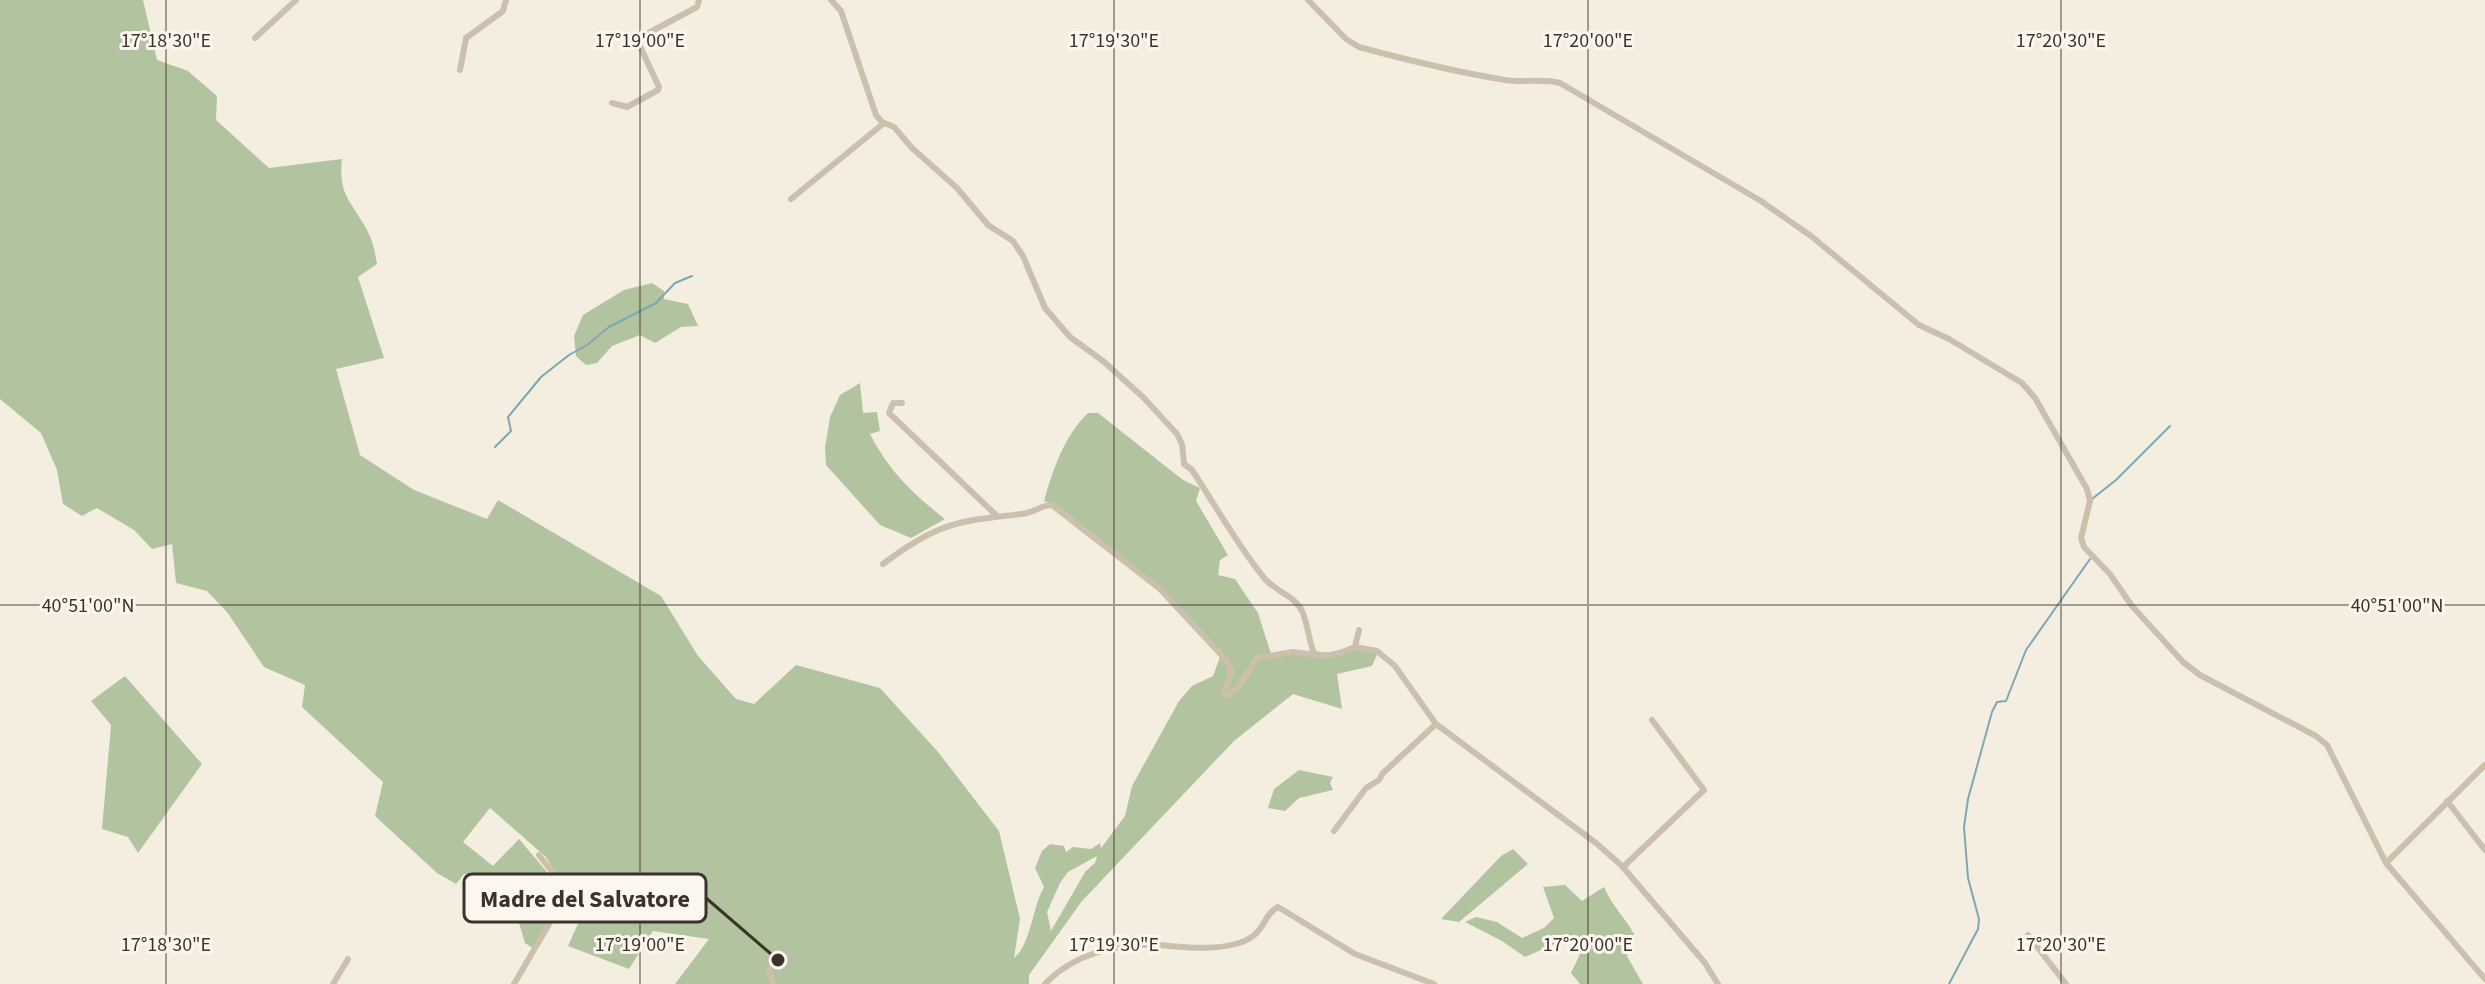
<svg xmlns="http://www.w3.org/2000/svg" width="2485" height="984" font-family="'Source Sans 3',sans-serif">
  <rect width="100%" height="100%" fill="#f4eee1"/>
  <g fill="#b2c3a0" fill-rule="evenodd">
    <path d="M 0,0 L 143,0 L 157,60 L 188,71 L 217,96 L 216,120 L 269,168 L 342,159 C 338,197 352,201 368,232 C 373,241 375,253 377,264 L 358,277 L 384,358 L 336,369 L 360,455 L 414,490 L 487,519 L 498,500 L 661,596 L 698,656 L 736,699 L 754,704 L 796,665 L 880,688 L 938,752 L 999,831 L 1020,919 L 1014,958 C 1031,944 1032,908 1044,887 L 1035,868 L 1042,851 L 1050,844 L 1064,846 L 1066,852 L 1073,847 L 1091,849 L 1100,843 L 1101,848 L 1125,816 L 1132,786 L 1179,701 L 1192,686 L 1213,676 L 1221,654 L 1162,588 L 1058,506 L 1044,501 C 1053,470 1064,436 1088,413 L 1098,413 L 1183,480 L 1200,488 L 1196,501 L 1228,555 L 1220,560 L 1218,575 L 1235,579 L 1258,613 L 1271,654 L 1338,653 L 1357,647 L 1379,650 L 1372,666 L 1337,674 L 1342,709 L 1293,694 L 1234,741 L 1082,901 L 1029,975 L 1029,984 L 675,984 L 709,939 L 653,931 L 629,969 L 568,946 L 581,917 L 546,857 L 490,808 L 463,842 L 493,866 L 519,839 L 564,892 L 564,897 L 534,949 L 525,943 L 516,913 L 479,874 L 464,874 L 456,884 L 437,873 L 375,816 L 383,782 L 302,707 L 305,685 L 264,667 L 227,612 L 207,591 L 176,583 L 172,544 L 152,549 L 134,530 L 97,508 L 82,516 L 63,504 L 57,470 L 41,433 L 0,399 ZM 1097,856 L 1095,863 L 1085,872 L 1051,931 L 1047,912 L 1060,883 L 1068,872 Z"/>
    <path d="M 652,283 L 664,291 L 664,299 L 688,304 L 698,326 L 681,327 L 655,343 L 640,335 L 612,346 L 597,363 L 586,365 L 576,356 L 574,336 L 583,315 L 624,290 Z"/>
    <path d="M 860,383 L 863,413 L 877,412 L 880,431 L 870,434 C 889,471 912,493 945,519 L 911,538 L 880,525 L 826,465 L 825,448 L 830,417 L 840,395 Z"/>
    <path d="M 125,676 L 202,764 L 138,853 L 128,837 L 102,829 L 111,725 L 91,701 Z"/>
    <path d="M 1299,770 L 1333,777 L 1330,783 L 1333,790 L 1299,798 L 1285,811 L 1268,808 L 1274,789 Z"/>
    <path d="M 1513,849 L 1528,864 L 1459,922 L 1441,919 L 1501,856 Z"/>
    <path d="M 1565,885 L 1582,901 L 1604,887 C 1612,906 1624,916 1634,934 L 1627,956 L 1643,984 L 1580,984 L 1571,973 L 1581,952 L 1570,937 L 1525,957 L 1502,941 L 1465,922 L 1476,917 L 1497,922 L 1522,938 L 1544,928 L 1554,918 L 1543,887 Z"/>
  </g>
  <g fill="none" stroke-linecap="round" stroke-linejoin="round">
    <g stroke="#7fa7b1" stroke-width="2">
      <path d="M 495,447 L 511,431 L 508,417 L 541,377 L 569,355 L 587,345 L 609,327 L 656,303 L 675,283 L 692,276"/>
      <path d="M 2092,499 L 2116,480 L 2170,426"/>
      <path d="M 1949,984 L 1978,929 L 1979,919 L 1968,878 L 1964,827 L 1968,799 L 1992,712 L 1997,702 L 2006,701 L 2026,650 L 2090,559"/>
    </g>
    <g stroke="#ccc0ac" stroke-width="6">
      <path d="M 831,0 L 841,11 L 876,115 L 882,122 L 894,127 L 912,148 L 957,188 L 988,225 L 1013,241 L 1023,256 L 1045,308 L 1070,337 L 1103,361 L 1144,398 L 1177,434 L 1182,444 L 1184,464 L 1192,470 C 1216,506 1237,545 1265,579 C 1275,591 1295,596 1302,611 C 1308,624 1308,639 1314,653 C 1326,659 1343,652 1355,647 L 1359,630"/>
      <path d="M 1308,0 L 1346,39 L 1359,47 C 1407,60 1456,72 1505,80 C 1524,83 1542,78 1560,83 L 1761,201 L 1811,236 L 1919,325 L 1949,339 L 2022,383 L 2035,398 L 2087,489 L 2090,501 L 2081,538 L 2084,547 L 2110,574 L 2132,606 L 2183,662 L 2200,675 L 2316,736 L 2327,745 L 2386,863 L 2485,979"/>
      <path d="M 255,38 L 296,0"/>
      <path d="M 460,70 L 466,38 L 503,11 L 506,0"/>
      <path d="M 612,103 L 627,107 L 658,90 L 659,87 L 638,42 L 639,38 L 697,7 L 699,0"/>
      <path d="M 791,199 L 884,123"/>
      <path d="M 902,403 L 893,403 L 889,413 L 997,516"/>
      <path d="M 883,564 C 937,523 957,521 1022,514 C 1033,513 1041,505 1052,505 L 1160,589 L 1226,660 L 1232,672 L 1224,691 L 1227,696 L 1238,688 L 1257,658 L 1293,652 L 1318,655"/>
      <path d="M 1355,647 L 1377,651 L 1395,666 L 1436,724 L 1596,843 L 1621,865 L 1705,963 L 1718,984"/>
      <path d="M 2447,801 L 2485,850"/>
      <path d="M 1334,831 L 1366,788 L 1379,780 L 1383,773 L 1436,724"/>
      <path d="M 2386,863 L 2485,765"/>
      <path d="M 1623,867 L 1704,790 L 1652,720"/>
      <path d="M 2028,935 L 2066,984"/>
      <path d="M 769,969 L 773,984"/>
      <path d="M 333,984 L 348,959"/>
      <path d="M 514,984 L 566,895 L 565,888 L 539,855"/>
      <path d="M 1045,984 C 1073,954 1118,943 1158,945 C 1185,947 1213,951 1239,943 C 1267,934 1261,916 1278,907 L 1355,954 L 1434,984"/>
    </g>
  </g>
  <path fill="none" stroke="#3a322b" stroke-width="2" stroke-opacity="0.45" d="M 166,0 L 166,984M 640,0 L 640,984M 1114,0 L 1114,984M 1588,0 L 1588,984M 2061,0 L 2061,984M 0,605 L 2485,605"/>
  <g font-size="20" text-anchor="middle" fill="#3a322b" stroke="#fbf7ee" stroke-width="6" stroke-linejoin="round" paint-order="stroke">
    <text x="166" y="47">17°18'30"E</text>
    <text x="640" y="47">17°19'00"E</text>
    <text x="1114" y="47">17°19'30"E</text>
    <text x="1588" y="47">17°20'00"E</text>
    <text x="2061" y="47">17°20'30"E</text>
    <text x="88" y="612">40°51'00"N</text>
    <text x="2397" y="612">40°51'00"N</text>
    <text x="166" y="951">17°18'30"E</text>
    <text x="640" y="951">17°19'00"E</text>
    <text x="1114" y="951">17°19'30"E</text>
    <text x="1588" y="951">17°20'00"E</text>
    <text x="2061" y="951">17°20'30"E</text>
  </g>
  <path fill="none" stroke="#3a322b" stroke-width="3" d="M778 960L706 898"/>
  <circle fill="#3a322b" stroke="#fbf7ee" stroke-width="3" cx="778" cy="960" r="8"/>
  <rect fill="#fbf7ee" stroke="#3a322b" stroke-width="3" x="464" y="874" width="242" height="48" rx="8"/>
  <g font-size="24" text-anchor="middle" font-weight="bold" fill="#3a322b">
    <text x="585" y="907">Madre del Salvatore</text>
  </g>
</svg>
